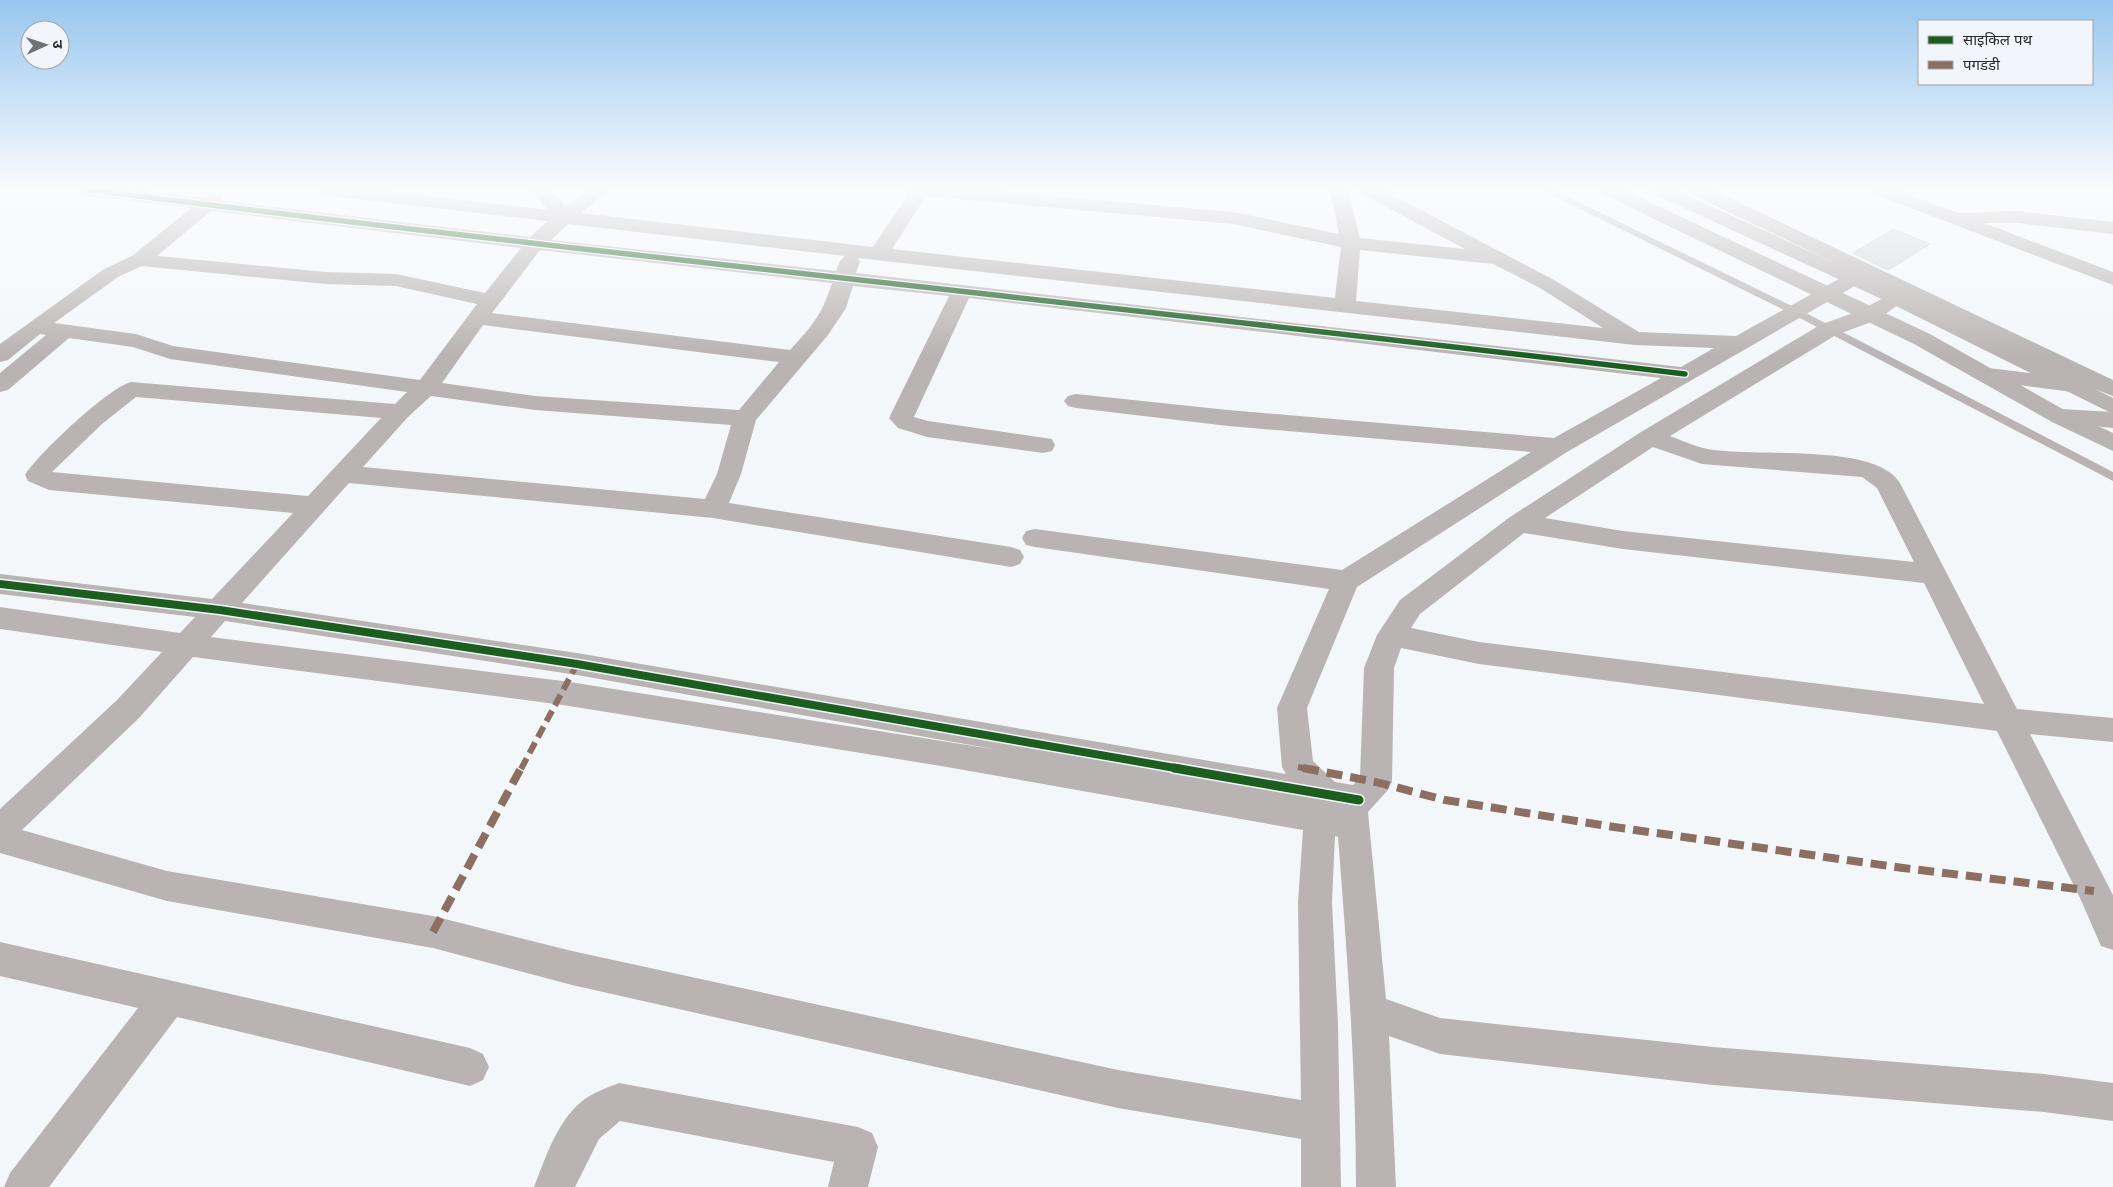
<svg xmlns="http://www.w3.org/2000/svg" width="2113" height="1187" font-family="'Fira Sans','Noto Sans Devanagari',sans-serif">
  <rect width="100%" height="100%" fill="#f4f7fa"/>
  <path fill="#d7d8da" stroke="#c5c6c8" d="M 1894,229 L 1930,244 L 1888,270 L 1853,253 Z"/>
  <g fill="none" stroke-linecap="round" stroke-linejoin="round">
    <path fill="#b9b4b3" fill-rule="evenodd" d="M 1542,190 L 1554,190 L 1800,310 L 2113,472 L 2113,481 L 1792,314 Z"/>
    <g fill="#b9b4b3" fill-rule="evenodd">
      <path d="M 81,190 L 135,190 L 203,198 L 214,193 L 221,195 L 222,201 L 530,237 L 548,221 L 329,196 L 322,194 L 320,190 L 377,190 L 548,210 L 530,190 L 550,190 L 566,206 L 588,190 L 609,190 L 581,213 L 873,247 L 911,190 L 983,190 L 1233,212 L 1339,234 L 1330,190 L 1348,190 L 1360,238 L 1465,249 L 1362,194 L 1360,190 L 1383,190 L 1554,280 L 1639,332 L 1736,336 L 1846,275 L 1855,273 L 1691,194 L 1689,190 L 1713,190 L 2113,380 L 2113,396 L 2097,390 L 2088,394 L 1980,380 L 1977,375 L 1980,370 L 1988,368 L 2071,378 L 1905,298 L 1902,302 L 1877,320 L 1836,335 L 1670,436 C 1681,440 1692,445 1703,448 C 1750,459 1874,441 1900,483 L 2017,709 L 2113,718 L 2113,742 L 2030,734 L 2113,895 L 2113,950 L 2101,946 L 2080,898 L 1997,731 L 1479,664 L 1401,648 L 1394,668 L 1392,782 L 1387,791 L 1368,812 L 1386,999 L 1440,1018 L 1713,1047 L 2044,1074 L 2113,1083 L 2113,1121 L 2044,1112 L 1713,1085 L 1440,1054 L 1389,1036 L 1396,1187 L 1356,1187 C 1356,1070 1347,953 1338,837 L 1335,836 L 1332,902 L 1338,1025 L 1341,1187 L 1301,1187 L 1301,1139 L 1118,1108 L 572,985 L 433,948 L 167,901 L 0,853 L 0,809 L 117,700 L 162,652 L 0,629 L 0,607 L 180,633 L 195,617 L 0,594 L 0,574 L 212,599 L 293,513 L 49,490 L 28,481 L 25,475 C 38,454 108,388 131,382 L 395,404 L 407,392 L 170,359 L 133,347 L 69,338 L 8,390 L 0,392 L 0,373 L 46,335 L 40,334 L 8,360 L 0,362 L 0,344 L 104,269 L 132,256 L 191,208 L 90,196 L 83,194 ZM 926,196 L 1233,224 L 1341,247 L 1335,298 L 892,249 ZM 211,211 L 521,248 L 485,293 L 396,274 L 326,272 L 157,256 ZM 568,224 L 845,256 L 840,261 L 836,271 L 551,240 ZM 540,250 L 832,283 C 822,315 812,326 790,350 L 492,313 ZM 1360,250 L 1493,264 L 1540,288 L 1603,328 L 1356,301 ZM 858,258 L 1635,345 L 1714,348 L 1681,367 L 856,273 L 860,261 ZM 142,266 L 326,284 L 396,286 L 477,304 L 420,380 L 173,346 L 136,334 L 54,323 L 118,277 ZM 1862,276 L 1894,292 L 1861,310 L 1820,325 L 1641,432 L 1510,517 L 1400,600 L 1377,635 L 1364,668 L 1360,777 L 1353,785 L 1335,782 L 1313,761 L 1307,708 L 1357,587 L 1567,452 L 1860,283 L 1863,279 ZM 853,286 L 949,296 L 889,418 L 898,428 L 927,437 L 1043,453 L 1052,451 L 1055,445 L 1052,439 L 928,421 L 914,417 L 969,298 L 1661,378 L 1554,438 L 1228,410 L 1076,394 L 1068,396 L 1064,401 L 1068,406 L 1076,408 L 1228,426 L 1531,452 L 1342,570 L 1035,529 L 1026,531 L 1022,538 L 1026,545 L 1035,547 L 1329,589 L 1277,708 L 1282,767 L 1286,774 L 577,653 L 242,603 L 349,483 L 713,518 L 1011,567 L 1020,564 L 1024,557 L 1020,550 L 1011,547 L 729,503 L 741,474 L 756,420 L 828,335 L 846,308 ZM 483,325 L 779,362 L 739,410 L 535,396 L 442,383 ZM 431,396 L 535,410 L 731,425 L 717,474 L 705,499 L 363,467 L 408,417 ZM 136,397 L 381,418 L 308,496 L 52,472 L 102,424 ZM 1653,447 L 1702,464 L 1862,477 L 1877,488 L 1914,562 L 1623,531 L 1545,518 ZM 1524,533 L 1623,549 L 1924,583 L 1984,704 L 1479,642 L 1411,628 L 1420,614 ZM 225,621 L 577,675 L 999,750 L 563,681 L 211,637 ZM 193,657 L 563,705 L 941,766 L 1303,830 L 1298,902 L 1301,1100 L 1118,1070 L 572,951 L 433,916 L 167,871 L 22,830 L 139,718 Z"/>
      <path d="M 1872,190 L 1898,190 L 1958,213 L 2017,211 L 2113,222 L 2113,234 L 2017,223 L 1984,223 L 2113,272 L 2113,285 L 1874,194 Z"/>
      <path d="M 2060,409 L 2113,412 L 2113,428 L 2052,422 L 2048,417 L 2052,412 Z"/>
      <path d="M 0,942 L 470,1048 L 483,1054 L 489,1067 L 483,1080 L 470,1086 L 177,1017 L 49,1187 L 4,1187 L 10,1173 L 138,1008 L 0,976 Z"/>
      <path d="M 619,1083 L 858,1127 L 872,1133 L 878,1147 L 868,1187 L 828,1187 L 834,1162 L 620,1121 L 599,1139 L 575,1187 L 534,1187 C 545,1159 557,1122 581,1102 C 592,1093 606,1088 619,1083 Z"/>
    </g>
    <g fill="#b9b4b3" fill-rule="evenodd">
      <path d="M 1600,190 L 1624,190 L 1930,334 L 2068,412 L 2113,433 L 2113,451 L 2052,422 L 1914,344 L 1602,194 Z"/>
      <path d="M 1652,190 L 1676,190 L 1902,294 L 2113,398 L 2113,414 L 1888,302 L 1654,194 Z"/>
    </g>
    <g stroke="#8d6e63" stroke-width="6" stroke-dasharray="12 6" stroke-linecap="butt">
      <path d="M 1298,767 L 1309,769"/>
      <path d="M 521,769 L 577,664"/>
    </g>
    <g stroke="#8d6e63" stroke-width="8" stroke-dasharray="16 8" stroke-linecap="butt">
      <path d="M 1303,768 L 1376,782 L 1445,800 L 1614,827 L 1903,868 L 2094,891"/>
      <path d="M 433,932 L 521,768"/>
    </g>
    <defs>
      <path id="cycleway-far2" d="M 90,190 C 621,257 1154,310 1685,374"/>
      <path id="cycleway-far1" d="M 0,584 L 220,610 L 577,664 L 1181,769"/>
      <path id="cycleway" d="M 1174,768 L 1359,800"/>
    </defs>
    <use href="#cycleway-far2" stroke="#f2f6fc" stroke-width="8"/>
    <use href="#cycleway-far1" stroke="#f2f6fc" stroke-width="11"/>
    <use href="#cycleway" stroke="#f2f6fc" stroke-width="12"/>
    <use href="#cycleway-far2" stroke="#1b5e20" stroke-width="5.5"/>
    <use href="#cycleway-far1" stroke="#1b5e20" stroke-width="8"/>
    <use href="#cycleway" stroke="#1b5e20" stroke-width="9"/>
  </g>
  <linearGradient id="sky" x2="0" y2="1"><stop stop-color="#97c6ee"/><stop offset="0.53" stop-color="#fafbfd"/><stop offset="1" stop-color="#fafbfd" stop-opacity="0"/></linearGradient>
  <rect width="2113" height="356" fill="url(#sky)"/>
  <rect x="1918" y="20" width="175" height="65" fill="#f2f6fc" stroke="#a1a4a8"/>
  <rect x="1928" y="36" width="25" height="8" fill="#1b5e20" stroke="#a1a4a8"/>
  <text x="1963" y="45" font-size="15" fill="#27292b">साइकिल पथ</text>
  <rect x="1928" y="61" width="25" height="8" fill="#8d6e63" stroke="#a1a4a8"/>
  <text x="1963" y="70" font-size="15" fill="#27292b">पगडंडी</text>
  <g transform="translate(45 45) rotate(87)"><circle r="24" fill="#f2f6fc" stroke="#a1a4a8"/>
  <path d="M0-4L9 19L0 12L-9 19Z" fill="#6f7173"/>
  <text y="-8" font-size="14" font-weight="bold" text-anchor="middle" fill="#27292b">उ</text>
  </g>
</svg>
